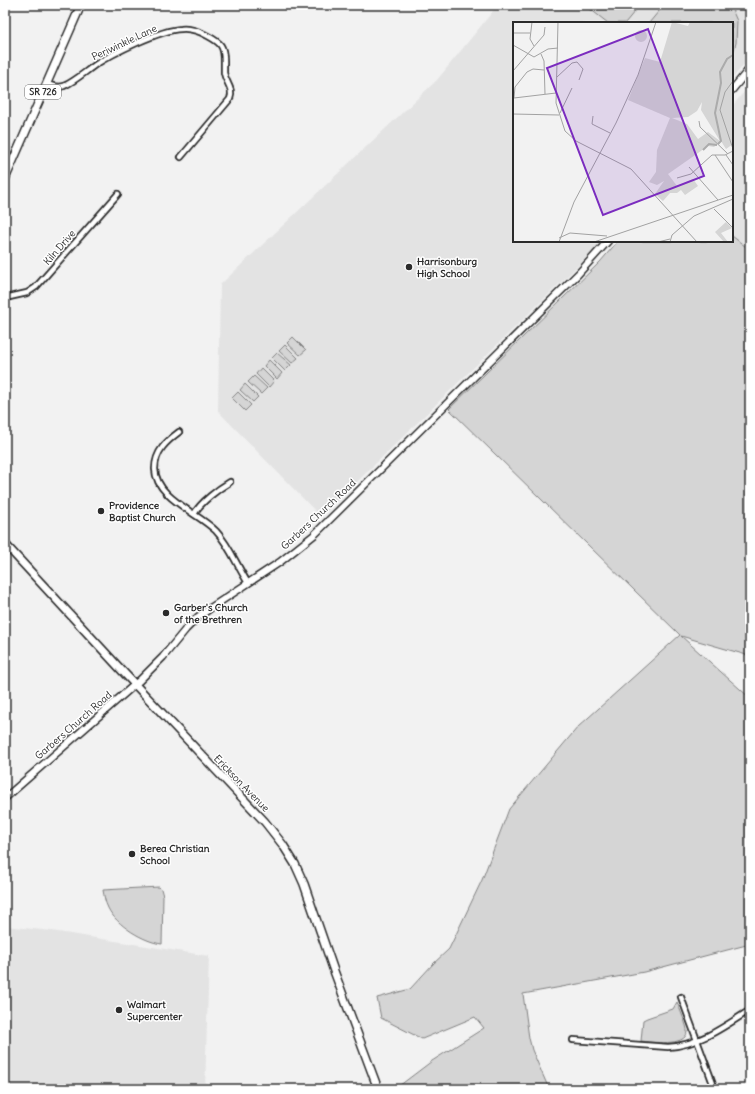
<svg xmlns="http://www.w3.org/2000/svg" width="755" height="1094" font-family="Delius,sans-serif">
  <rect width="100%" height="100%" fill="#f2f2f2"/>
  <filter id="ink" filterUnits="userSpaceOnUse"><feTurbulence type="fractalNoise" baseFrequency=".025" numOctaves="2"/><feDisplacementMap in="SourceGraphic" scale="8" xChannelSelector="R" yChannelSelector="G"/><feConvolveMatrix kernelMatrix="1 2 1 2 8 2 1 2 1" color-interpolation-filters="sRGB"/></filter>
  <g filter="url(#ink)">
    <g fill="#e3e3e3">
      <path d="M 498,5 L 750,5 L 750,57 L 732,79 L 732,23 L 514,23 L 514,241 L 602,241 L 596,248 L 321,517 L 218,411 L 220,285 L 437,80 Z"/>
      <path d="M 750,85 L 750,250 L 732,236 L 732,106 Z"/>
      <path d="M 5,926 L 52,931 L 209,956 L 205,1089 L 5,1089 Z"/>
    </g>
    <g fill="#d5d5d5" stroke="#808080">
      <path d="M 585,5 L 640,5 L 625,23 L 608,23 Z"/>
      <path d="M 664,5 L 730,5 L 737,21 L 736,43 L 732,56 L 732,23 L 649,23 Z"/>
      <path d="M 732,236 L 750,250 L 750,656 L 681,636 L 750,698 L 750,944 L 644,972 L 523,994 L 529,1038 L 532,1050 L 549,1089 L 395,1089 L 432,1061 L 484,1028 L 475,1017 L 422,1039 L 381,1018 L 377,998 L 410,989 L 433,964 L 449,949 L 482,880 L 509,809 L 578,727 L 680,635 L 449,409 L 600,262 L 618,241 L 732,241 Z"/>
      <path d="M 293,337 L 306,350 L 300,355 L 287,343 Z"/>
      <path d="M 285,345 L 298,358 L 292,363 L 279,351 Z"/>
      <path d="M 277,353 L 291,365 L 285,371 L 272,358 Z"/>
      <path d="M 269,360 L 282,373 L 277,379 L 264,366 Z"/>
      <path d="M 261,368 L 274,381 L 269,387 L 256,374 Z"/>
      <path d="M 254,376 L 267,388 L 261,394 L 248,382 Z"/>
      <path d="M 245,384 L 258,397 L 253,402 L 240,390 Z"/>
      <path d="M 238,392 L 251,405 L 245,411 L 232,398 Z"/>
      <path d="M 159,887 L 161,889 L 163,896 L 162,944 C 144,942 116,925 108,908 C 105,902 104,896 103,890 Z"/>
      <path d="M 677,1002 C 679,1008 688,1027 687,1032 C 686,1047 651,1042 641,1041 L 643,1020 L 647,1018 L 673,1009 Z"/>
    </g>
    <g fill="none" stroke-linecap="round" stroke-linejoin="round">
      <defs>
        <g id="street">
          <path d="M 46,84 C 52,86 58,88 64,86 C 75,81 85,72 95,65 C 113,53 160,30 181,29 C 191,28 199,31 208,36 C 221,43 224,46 224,61 C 224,65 224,70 224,73 C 226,83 234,89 230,99 L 181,157"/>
          <path d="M 5,298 L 27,293 L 36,287 L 118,194"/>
          <path d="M 179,432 C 167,441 155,451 155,469 C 156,498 197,512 216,531 C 230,546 237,566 248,583"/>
          <path d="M 194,514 C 201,502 218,489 230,482"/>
          <path d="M 681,997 L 715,1089"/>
          <path d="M 573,1040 L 668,1047 C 699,1045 724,1027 750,1010"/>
        </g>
        <g id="secondary">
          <path d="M 732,90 L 750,68"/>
          <path d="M 5,798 L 140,680 L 163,657 L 186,629 L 198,617 L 212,607 L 280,562 L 314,535 L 578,274 L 608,241"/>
        </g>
        <g id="primary">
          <path d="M 5,179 L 81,5"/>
          <path d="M 5,544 L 126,675 L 265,822 L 283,845 L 295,864 L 304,884 L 334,971 L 378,1089"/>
        </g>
      </defs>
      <use href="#street" stroke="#2b2b2b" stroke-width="8"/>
      <use href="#secondary" stroke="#2b2b2b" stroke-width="9"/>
      <use href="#primary" stroke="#2b2b2b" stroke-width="10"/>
      <use href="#street" stroke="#fff" stroke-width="4.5"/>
      <use href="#secondary" stroke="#fff" stroke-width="6"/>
      <use href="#primary" stroke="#fff" stroke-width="7"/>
    </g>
  </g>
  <g fill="#2b2b2b" stroke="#fff" stroke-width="1.5">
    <circle cx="409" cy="267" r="4"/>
    <circle cx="101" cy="511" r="4"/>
    <circle cx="166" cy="613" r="4"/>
    <circle cx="132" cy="854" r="4"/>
    <circle cx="119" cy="1010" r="4"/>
  </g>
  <g text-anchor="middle" stroke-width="3" stroke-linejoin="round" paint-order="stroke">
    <rect fill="#fff" stroke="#6b6b6b" stroke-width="1" x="25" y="85" width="36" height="14" rx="3"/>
    <g font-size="9" font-weight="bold" fill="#2b2b2b">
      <text x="43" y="95">SR 726</text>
    </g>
    <g font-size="10" fill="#2b2b2b" stroke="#fff">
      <text transform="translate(124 42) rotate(-25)" y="4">Periwinkle Lane</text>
      <text transform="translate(59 247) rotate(-49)" y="4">Kiln Drive</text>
      <text transform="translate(318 514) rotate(-43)" y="4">Garbers Church Road</text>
      <text transform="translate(73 725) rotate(-41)" y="4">Garbers Church Road</text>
      <text transform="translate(242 783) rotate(46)" y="4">Erickson Avenue</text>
    </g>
    <g font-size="10" font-weight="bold" fill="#2b2b2b" stroke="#fff" text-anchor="start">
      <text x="417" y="265">Harrisonburg<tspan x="417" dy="12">High School</tspan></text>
      <text x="109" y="509">Providence<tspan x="109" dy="12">Baptist Church</tspan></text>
      <text x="174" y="611">Garber's Church<tspan x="174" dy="12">of the Brethren</tspan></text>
      <text x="140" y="852">Berea Christian<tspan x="140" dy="12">School</tspan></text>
      <text x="127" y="1008">Walmart<tspan x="127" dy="12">Supercenter</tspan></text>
    </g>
  </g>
  <g transform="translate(513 22)">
    <rect width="220" height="220" fill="#f2f2f2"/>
    <path d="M 159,0 L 175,4 L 177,0 L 220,0 L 220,122 L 213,127 L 208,119 L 201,125 L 195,124 L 155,152 L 164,164 L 180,157 L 185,164 L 172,173 L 168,168 L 164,171 L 157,171 L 150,179 L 142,172 L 151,159 L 144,163 L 136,160 L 143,150 L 144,128 L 157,96 L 115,78 L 132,36 L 147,40 ZM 189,80 L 188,88 L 207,119 L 195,110 L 185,117 L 174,102 L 159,96 L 175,95 L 184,89 ZM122 14a6 6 0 1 1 12 0a6 6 0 1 1-12 0ZM 213,200 L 219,206 L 208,211 L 215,220 L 211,220 L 202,210 Z" fill="#d5d5d5" fill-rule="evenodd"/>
    <path fill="none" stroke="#ababab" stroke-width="2" d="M 205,122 L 208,119 L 202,91 L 208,61 L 207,50 L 214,37 L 220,33M 190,128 L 196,122 L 204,123"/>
    <path fill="none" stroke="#a2a2a2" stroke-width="1" d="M 19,0 L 17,17 L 21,24M 45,0 L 43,81 L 52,109 L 63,119 L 118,147 L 184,220M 0,11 L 17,11M 0,23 L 21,35 L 35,27 L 45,26M 28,32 L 31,39 L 32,72M 0,49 L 31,13 L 32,5M 44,55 L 59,41 L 64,40 L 70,47 L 66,58M 220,59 L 212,70 L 207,88 L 220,127M 1,76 L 2,65 L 14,50 L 20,47 L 31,48M 1,76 L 43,71M 47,91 L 59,66M 0,92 L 46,93M 80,94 L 79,102 L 97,111M 186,99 L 187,105 L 215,132M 202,133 L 220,160M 213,133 L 220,143M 176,145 L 205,178M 164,156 L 178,152 L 199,133 L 212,133 L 220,129M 201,187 L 220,206M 46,216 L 57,211 L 94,214M 46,220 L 61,180 L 103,101 L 125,53 L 143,0M 81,220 L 220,173M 145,220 L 157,217M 157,220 L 159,213 L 181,194 L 220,177"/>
    <path fill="#7b2cbf" fill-opacity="0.15" stroke="#7b2cbf" stroke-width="2" d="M 135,7 L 191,154 L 90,193 L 34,46 Z"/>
    <rect width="220" height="220" fill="none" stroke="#2b2b2b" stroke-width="2"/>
  </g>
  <rect width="755" height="1094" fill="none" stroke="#fff" stroke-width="20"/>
  <rect x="10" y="10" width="735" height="1074" fill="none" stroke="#2b2b2b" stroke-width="1.5" filter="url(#ink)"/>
</svg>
